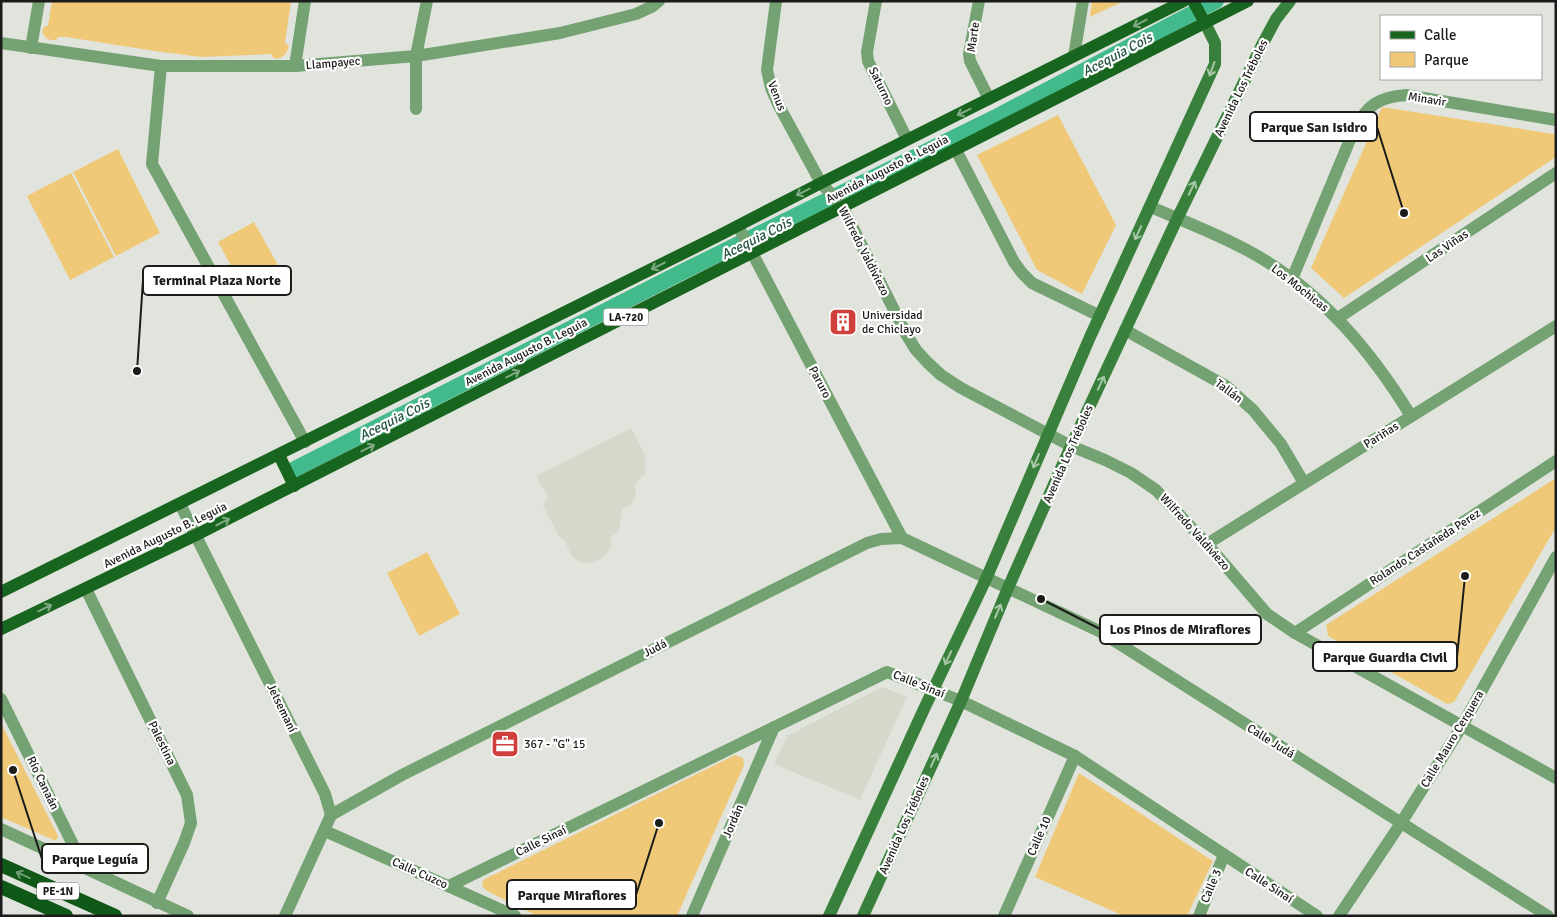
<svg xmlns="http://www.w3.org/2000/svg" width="1557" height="917" font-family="Signika,sans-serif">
  <rect width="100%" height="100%" fill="#e1e4dd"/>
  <g fill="#d4d9cc">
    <path d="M 631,428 L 645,455 L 645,474 L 635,484 L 636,493 L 633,502 L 622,510 L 619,528 L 618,532 L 611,537 L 611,547 L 606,555 L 593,563 L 579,562 L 572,556 L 563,538 L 560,538 L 543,506 L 548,497 L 536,476 Z"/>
    <path d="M 882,687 L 907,697 L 860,800 L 774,764 L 787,736 Z"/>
  </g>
  <g fill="#f0c978">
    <path d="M 52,1 L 291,1 L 285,43 L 289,46 C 287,54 282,60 273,58 L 272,54 L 202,57 L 161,52 L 66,37 L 58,37 L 56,40 C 49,41 44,38 42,31 L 45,26 L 48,26 Z"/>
    <path d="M 1092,1 L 1124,1 L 1090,17 Z"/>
    <path d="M 1382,107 L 1554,134 L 1556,157 L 1344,298 L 1311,268 Z"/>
    <path d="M 1058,115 L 1116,225 L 1082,294 L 1037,270 L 977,155 Z"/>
    <path d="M 118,149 L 160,233 L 116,256 L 73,172 Z"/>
    <path d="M 71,173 L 114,257 L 70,280 L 27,196 Z"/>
    <path d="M 254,222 L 284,276 L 248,297 L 218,242 Z"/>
    <path d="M 1556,478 L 1556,527 L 1454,702 L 1447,704 L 1328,636 L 1326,625 Z"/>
    <path d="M 427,552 L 460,614 L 419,636 L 387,573 Z"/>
    <path d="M 1,723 L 58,836 L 56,841 L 1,817 Z"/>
    <path d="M 735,755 L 743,758 L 744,765 L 677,916 L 537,916 L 487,891 L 482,886 L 483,880 Z"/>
    <path d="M 1079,773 L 1213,861 L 1187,916 L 1124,916 L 1035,877 Z"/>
  </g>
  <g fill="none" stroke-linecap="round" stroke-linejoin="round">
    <path stroke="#43ba8c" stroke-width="16" d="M 293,470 L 686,270 L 996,117 L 1216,1"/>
    <g stroke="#74a273" stroke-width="12">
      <path d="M 776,1 L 767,70 L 771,88 L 779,106 L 821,183 L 842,206 L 906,334 L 916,350 L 927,362 L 941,375 L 961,388 L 1071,446 L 1105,460 L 1131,473 L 1156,490 L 1207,544 L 1267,614 L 1295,633 L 1556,778"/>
      <path d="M 876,1 L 867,52 L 868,61 L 907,139"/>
      <path d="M 979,1 L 969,54 L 970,61 L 989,99"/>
      <path d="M 1,43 L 161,66 L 295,66 L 416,56 L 560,33 L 636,14 L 653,6 L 659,1"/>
      <path d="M 31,48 L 39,1"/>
      <path d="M 1074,56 L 1083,1"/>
      <path d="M 161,66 L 152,164 L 305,442"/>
      <path d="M 295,66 L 305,1"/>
      <path d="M 416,109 L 416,56 L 427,1"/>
      <path d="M 956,150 L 1014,262 L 1022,273 L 1032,283 L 1100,316"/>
      <path d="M 1151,207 C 1185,222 1221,235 1254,254 C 1322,292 1371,351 1411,416"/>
      <path d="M 738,226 L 902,538"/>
      <path d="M 1292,279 L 1354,130 C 1367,106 1377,97 1406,95 L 1556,120"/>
      <path d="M 1338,318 L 1556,173"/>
      <path d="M 1125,330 L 1226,386 L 1253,410 L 1281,444 L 1304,483"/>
      <path d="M 180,504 L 325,794 L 331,815 L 285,916"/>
      <path d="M 1207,544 L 1556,326"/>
      <path d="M 86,589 L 187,795 L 191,823 L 184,843 L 157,903"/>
      <path d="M 1295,633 L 1556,461"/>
      <path d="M 1,699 L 84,867"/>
      <path d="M 331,815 L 402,775 L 867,543 L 881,539 L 902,538 L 1099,631 L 1548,916"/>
      <path d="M 1,829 L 188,916"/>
      <path d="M 325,831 L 515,916"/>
      <path d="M 449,886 L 887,672 L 961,701 L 1075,756 L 1317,916"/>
      <path d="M 692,916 L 774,727"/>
      <path d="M 1004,916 L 1075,756"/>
      <path d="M 1199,916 L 1224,855"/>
      <path d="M 1339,916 L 1401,823 L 1462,726 L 1556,557"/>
    </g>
    <g stroke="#38803b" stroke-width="12">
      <path d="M 829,916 L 924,709 L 986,579 L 1090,337 L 1215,64 L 1215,43 L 1205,23"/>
      <path d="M 863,916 L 961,701 L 1008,588 L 1071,446 L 1177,219 L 1263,43 L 1276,19 L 1290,1"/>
    </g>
    <g stroke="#18651f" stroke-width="12">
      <path d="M 1193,1 L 1205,23"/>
      <path d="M 279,455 L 294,486"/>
      <path d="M 1,592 L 718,236 L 821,183 L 1184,1"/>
      <path d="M 1,629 L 196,535 L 1248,1"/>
    </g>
    <g stroke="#0f5817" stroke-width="14">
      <path d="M 1,865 L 115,916"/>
      <path d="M 1,887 L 66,916"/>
    </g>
  </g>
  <defs><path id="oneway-shaft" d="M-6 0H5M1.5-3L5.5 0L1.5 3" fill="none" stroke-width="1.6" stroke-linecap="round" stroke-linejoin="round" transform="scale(1.25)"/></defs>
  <g stroke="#80aa84">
    <use href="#oneway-shaft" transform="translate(1140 23) rotate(153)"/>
    <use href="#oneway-shaft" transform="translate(964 112) rotate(154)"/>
    <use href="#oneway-shaft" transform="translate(803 192) rotate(153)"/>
    <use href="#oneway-shaft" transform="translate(658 266) rotate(153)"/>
    <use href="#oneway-shaft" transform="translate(513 374) rotate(-27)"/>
    <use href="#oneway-shaft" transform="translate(368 448) rotate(-27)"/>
    <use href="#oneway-shaft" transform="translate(223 522) rotate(-27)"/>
    <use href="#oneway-shaft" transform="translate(45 608) rotate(-26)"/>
  </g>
  <g stroke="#a5c6a7">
    <use href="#oneway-shaft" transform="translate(1212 69) rotate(110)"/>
    <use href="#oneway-shaft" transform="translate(1192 188) rotate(-64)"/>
    <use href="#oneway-shaft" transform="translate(1138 233) rotate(115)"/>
    <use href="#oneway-shaft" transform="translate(1101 383) rotate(-65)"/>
    <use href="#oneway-shaft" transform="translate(1036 461) rotate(113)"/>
    <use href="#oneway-shaft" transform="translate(998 611) rotate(-67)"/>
    <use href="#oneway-shaft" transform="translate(948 658) rotate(115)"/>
    <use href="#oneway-shaft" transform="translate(934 760) rotate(-66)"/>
  </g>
  <use stroke="#6f9b74" href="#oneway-shaft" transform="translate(23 875) rotate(-156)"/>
  <defs>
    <symbol id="building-square" viewBox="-11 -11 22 22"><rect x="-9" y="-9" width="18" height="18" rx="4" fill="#cf403d" stroke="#fff"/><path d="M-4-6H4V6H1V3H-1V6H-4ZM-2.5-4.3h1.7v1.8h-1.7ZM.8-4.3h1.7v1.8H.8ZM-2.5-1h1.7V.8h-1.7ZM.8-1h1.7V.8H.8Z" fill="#fff"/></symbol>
    <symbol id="office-square" viewBox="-11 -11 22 22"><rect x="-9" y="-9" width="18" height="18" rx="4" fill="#cf403d" stroke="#fff"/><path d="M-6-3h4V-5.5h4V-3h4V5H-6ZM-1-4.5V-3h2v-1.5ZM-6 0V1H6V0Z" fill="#fff"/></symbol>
  </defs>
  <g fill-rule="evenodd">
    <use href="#building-square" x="827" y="306" width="32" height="32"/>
    <use href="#office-square" x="489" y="728" width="32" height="32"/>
  </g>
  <g text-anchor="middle" stroke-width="4.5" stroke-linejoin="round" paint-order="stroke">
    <g fill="#fff" stroke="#5f605f" stroke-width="1">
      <rect x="603.5" y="308.5" width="45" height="17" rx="4"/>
      <rect x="37" y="882.5" width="42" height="17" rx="4"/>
    </g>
    <g font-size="11" font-weight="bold" fill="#1b1c1a">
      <text x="626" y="321">LA-720</text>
      <text x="58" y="895">PE-1N</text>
    </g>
    <g font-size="12" fill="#1b1c1a" stroke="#fff">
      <text transform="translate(973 37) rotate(-82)" y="4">Marte</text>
      <text transform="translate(333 63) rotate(-5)" y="4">Llampayec</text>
      <text transform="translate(881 86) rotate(64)" y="4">Saturno</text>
      <text transform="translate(1241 88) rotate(-64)" y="4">Avenida Los Tréboles</text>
      <text transform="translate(777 96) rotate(69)" y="4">Venus</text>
      <text transform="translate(1427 99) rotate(9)" y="4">Minavir</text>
      <text transform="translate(887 169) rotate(-27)" y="4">Avenida Augusto B. Leguia</text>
      <text transform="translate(1447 246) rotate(-34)" y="4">Las Viñas</text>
      <text transform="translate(864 251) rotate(63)" y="4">Wilfredo Valdiviezo</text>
      <text transform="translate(1300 288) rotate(38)" y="4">Los Mochicas</text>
      <text transform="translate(526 352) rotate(-27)" y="4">Avenida Augusto B. Leguia</text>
      <text transform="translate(820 382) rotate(62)" y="4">Paruro</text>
      <text transform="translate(1229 391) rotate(37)" y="4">Tallán</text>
      <text transform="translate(1381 435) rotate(-32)" y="4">Pariñas</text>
      <text transform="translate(1068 454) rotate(-66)" y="4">Avenida Los Tréboles</text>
      <text transform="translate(1195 532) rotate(48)" y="4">Wilfredo Valdiviezo</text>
      <text transform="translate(165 535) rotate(-26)" y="4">Avenida Augusto B. Leguia</text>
      <text transform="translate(1425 547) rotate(-33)" y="4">Rolando Castañeda Perez</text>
      <text transform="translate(655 648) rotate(-27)" y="4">Judá</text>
      <text transform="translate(919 684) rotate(22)" y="4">Calle Sinaí</text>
      <text transform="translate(282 708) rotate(64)" y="4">Jetsemaní</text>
      <text transform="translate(1452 739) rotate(-59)" y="4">Calle Mauro Cerquera</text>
      <text transform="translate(1271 741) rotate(32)" y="4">Calle Judá</text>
      <text transform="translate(162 743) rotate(64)" y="4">Palestina</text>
      <text transform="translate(43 783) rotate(64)" y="4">Río Canaán</text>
      <text transform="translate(733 821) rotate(-67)" y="4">Jordán</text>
      <text transform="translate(904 825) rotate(-66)" y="4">Avenida Los Tréboles</text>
      <text transform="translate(1039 836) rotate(-66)" y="4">Calle 10</text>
      <text transform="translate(541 841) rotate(-26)" y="4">Calle Sinaí</text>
      <text transform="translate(420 873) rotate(24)" y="4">Calle Cuzco</text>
      <text transform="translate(1269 885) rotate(33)" y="4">Calle Sinaí</text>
      <text transform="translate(1211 886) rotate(-67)" y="4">Calle 3</text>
    </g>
    <g font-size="12" fill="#1b1c1a" stroke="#fff" text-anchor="start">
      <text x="862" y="319">Universidad<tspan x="862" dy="14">de Chiclayo</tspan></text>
      <text x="524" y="748">367 - "G" 15</text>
    </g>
    <g font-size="14" font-style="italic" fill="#255541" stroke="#fff">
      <text transform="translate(1117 54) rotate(-28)" y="5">Acequia Cois</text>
      <text transform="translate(756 238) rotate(-27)" y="5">Acequia Cois</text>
      <text transform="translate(394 419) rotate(-27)" y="5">Acequia Cois</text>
    </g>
  </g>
  <path fill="none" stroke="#1b1c1a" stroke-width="2" d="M1404 213L1377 127M137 371L143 280M1041 599L1100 629M1465 576L1457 657M13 770L42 859M659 823L636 895"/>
  <g fill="#1b1c1a" stroke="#fff" stroke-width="2">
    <circle cx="1404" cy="213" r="5"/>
    <circle cx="137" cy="371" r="5"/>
    <circle cx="1041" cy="599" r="5"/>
    <circle cx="1465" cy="576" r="5"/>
    <circle cx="13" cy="770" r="5"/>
    <circle cx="659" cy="823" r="5"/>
  </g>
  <g fill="#fff" stroke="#1b1c1a" stroke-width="2">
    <rect x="1250" y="112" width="127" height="29" rx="5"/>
    <rect x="143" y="266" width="148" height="29" rx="5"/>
    <rect x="1100" y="615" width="161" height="29" rx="5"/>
    <rect x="1313" y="642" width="144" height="29" rx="5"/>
    <rect x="42" y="844" width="106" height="29" rx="5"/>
    <rect x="507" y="880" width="129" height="29" rx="5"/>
  </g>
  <g font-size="14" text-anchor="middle" font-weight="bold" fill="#1b1c1a">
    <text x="1314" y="132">Parque San Isidro</text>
    <text x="217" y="285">Terminal Plaza Norte</text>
    <text x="1180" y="634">Los Pinos de Miraflores</text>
    <text x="1385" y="662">Parque Guardia Civil</text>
    <text x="95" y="864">Parque Leguía</text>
    <text x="572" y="900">Parque Miraflores</text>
  </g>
  <rect width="1557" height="917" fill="none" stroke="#1b1c1a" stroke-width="5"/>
  <rect x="1380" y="15" width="162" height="65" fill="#ffffff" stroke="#a4a4a3"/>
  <rect x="1390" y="31" width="25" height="8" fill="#18651f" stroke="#a4a4a3"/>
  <text x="1424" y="40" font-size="15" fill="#1b1c1a">Calle</text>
  <rect x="1390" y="52" width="25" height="15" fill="#f0c978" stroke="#a4a4a3"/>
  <text x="1424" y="65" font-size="15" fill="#1b1c1a">Parque</text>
</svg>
